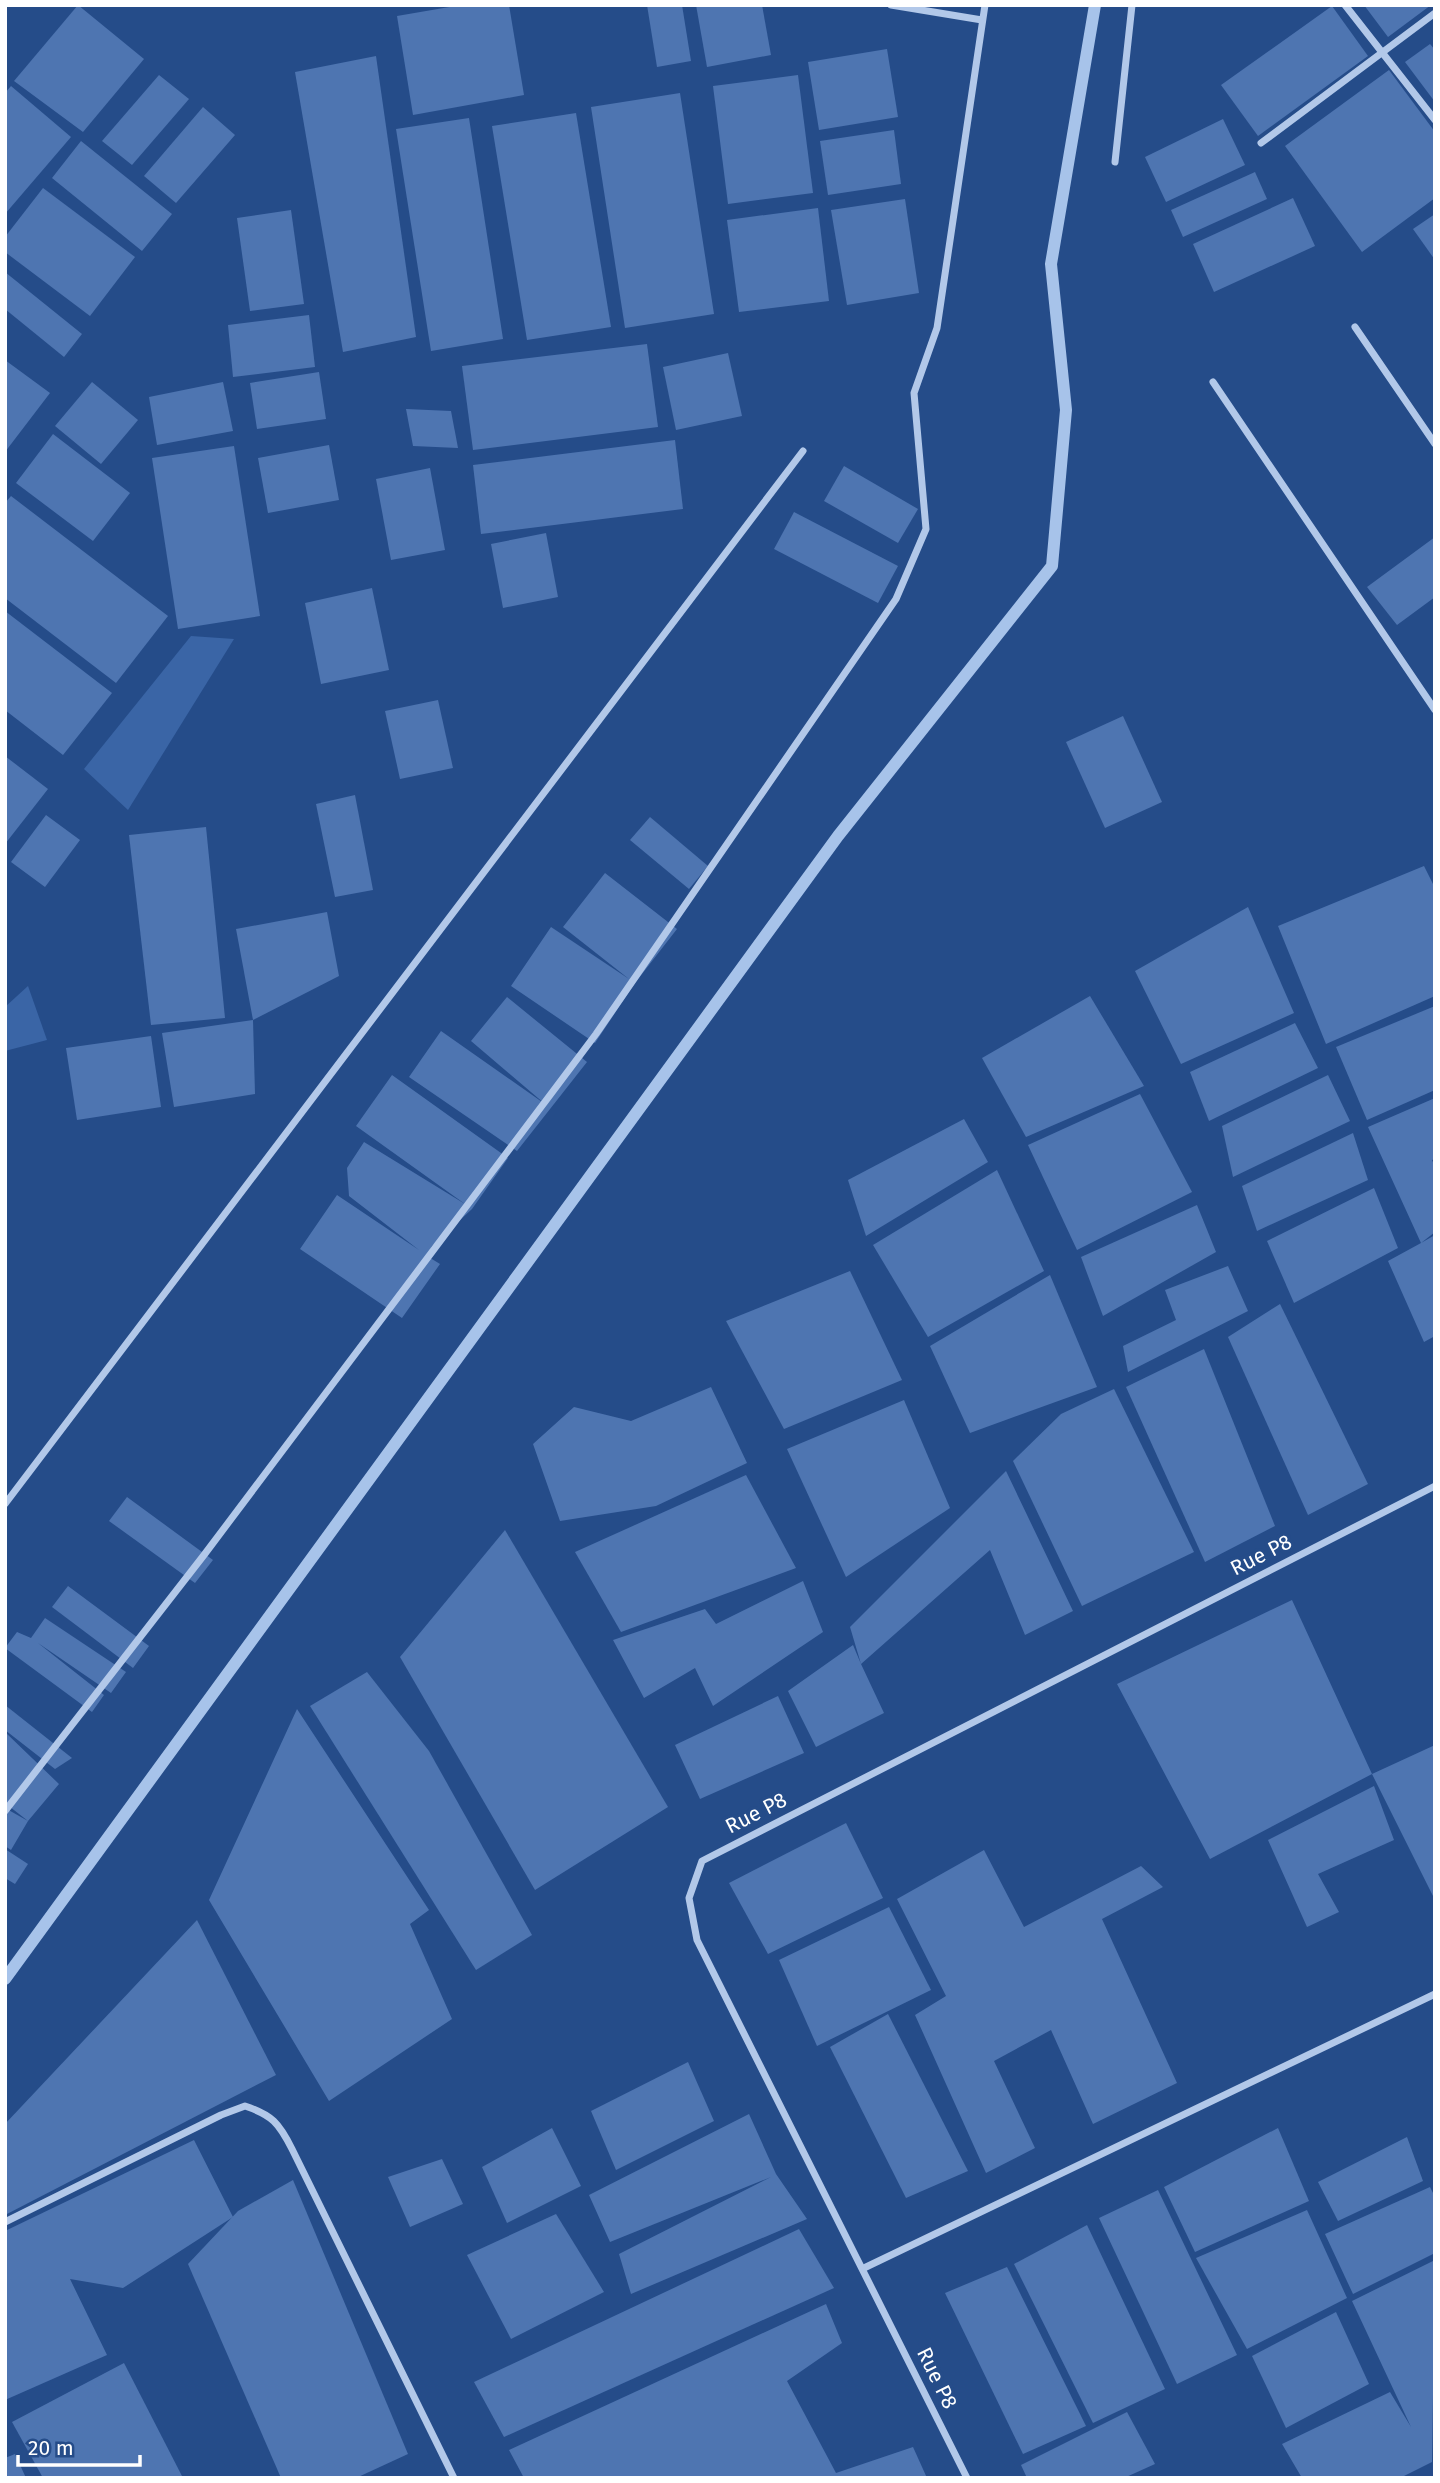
<svg xmlns="http://www.w3.org/2000/svg" width="1440" height="2483" font-family="'Fira Sans',sans-serif">
  <rect width="100%" height="100%" fill="#254c89"/>
  <g fill="#3a65a6">
    <path d="M 191,636 L 234,639 L 128,810 L 84,769 Z"/>
    <path d="M 28,986 L 47,1040 L 5,1051 L 5,1007 Z"/>
  </g>
  <g fill="none" stroke-linecap="round" stroke-linejoin="round">
    <path stroke="#a7c3ea" stroke-width="12" d="M 5,1979 L 838,836 L 1052,566 L 1066,410 L 1051,264 L 1095,5"/>
  </g>
  <g fill="#4e75b1">
    <path d="M 78,5 L 144,59 L 83,132 L 14,81 Z"/>
    <path d="M 461,5 L 509,5 L 524,95 L 413,115 L 397,16 Z"/>
    <path d="M 647,5 L 682,5 L 691,61 L 657,67 Z"/>
    <path d="M 696,5 L 762,5 L 771,55 L 707,67 Z"/>
    <path d="M 1364,5 L 1431,5 L 1388,37 Z"/>
    <path d="M 1332,6 L 1368,56 L 1258,136 L 1221,85 Z"/>
    <path d="M 1430,44 L 1435,50 L 1435,102 L 1405,62 Z"/>
    <path d="M 887,49 L 898,117 L 819,130 L 808,62 Z"/>
    <path d="M 376,56 L 416,337 L 343,352 L 295,72 Z"/>
    <path d="M 1389,70 L 1435,132 L 1435,198 L 1362,252 L 1285,146 Z"/>
    <path d="M 159,75 L 189,99 L 132,165 L 102,141 Z"/>
    <path d="M 798,75 L 813,193 L 728,204 L 713,86 Z"/>
    <path d="M 11,86 L 71,137 L 5,214 L 5,93 Z"/>
    <path d="M 680,93 L 714,314 L 625,328 L 591,107 Z"/>
    <path d="M 203,107 L 235,135 L 176,203 L 144,176 Z"/>
    <path d="M 576,113 L 611,327 L 527,340 L 492,126 Z"/>
    <path d="M 469,118 L 503,339 L 431,351 L 396,129 Z"/>
    <path d="M 1223,119 L 1245,165 L 1166,202 L 1145,157 Z"/>
    <path d="M 894,130 L 901,184 L 828,195 L 820,141 Z"/>
    <path d="M 81,141 L 172,214 L 142,251 L 52,178 Z"/>
    <path d="M 1255,172 L 1267,199 L 1183,237 L 1171,210 Z"/>
    <path d="M 43,188 L 135,257 L 90,316 L 5,252 L 5,237 Z"/>
    <path d="M 1293,198 L 1315,246 L 1214,292 L 1193,244 Z"/>
    <path d="M 905,199 L 919,293 L 847,305 L 831,210 Z"/>
    <path d="M 818,208 L 829,301 L 739,312 L 727,220 Z"/>
    <path d="M 291,210 L 304,304 L 250,311 L 237,218 Z"/>
    <path d="M 1435,214 L 1435,260 L 1413,229 Z"/>
    <path d="M 5,272 L 82,334 L 64,357 L 5,309 Z"/>
    <path d="M 309,315 L 315,367 L 233,377 L 228,325 Z"/>
    <path d="M 647,344 L 658,427 L 473,450 L 462,366 Z"/>
    <path d="M 728,353 L 742,416 L 676,430 L 663,367 Z"/>
    <path d="M 5,360 L 50,393 L 5,452 Z"/>
    <path d="M 319,372 L 326,419 L 257,429 L 250,383 Z"/>
    <path d="M 92,382 L 138,420 L 101,464 L 55,426 Z"/>
    <path d="M 223,382 L 233,431 L 157,445 L 149,397 Z"/>
    <path d="M 406,409 L 451,411 L 458,448 L 413,446 Z"/>
    <path d="M 53,434 L 130,493 L 93,541 L 16,483 Z"/>
    <path d="M 675,440 L 683,509 L 481,534 L 473,465 Z"/>
    <path d="M 329,445 L 339,500 L 268,513 L 258,458 Z"/>
    <path d="M 234,446 L 260,616 L 178,629 L 152,458 Z"/>
    <path d="M 844,466 L 918,509 L 898,543 L 824,501 Z"/>
    <path d="M 430,468 L 445,550 L 391,560 L 376,479 Z"/>
    <path d="M 11,496 L 168,616 L 116,683 L 5,598 L 5,503 Z"/>
    <path d="M 794,512 L 898,566 L 878,603 L 774,549 Z"/>
    <path d="M 546,533 L 558,597 L 503,608 L 491,544 Z"/>
    <path d="M 1435,537 L 1435,597 L 1397,625 L 1367,587 Z"/>
    <path d="M 372,588 L 389,670 L 321,684 L 305,603 Z"/>
    <path d="M 5,611 L 112,693 L 63,755 L 5,710 Z"/>
    <path d="M 438,700 L 453,768 L 400,779 L 385,711 Z"/>
    <path d="M 1123,716 L 1162,802 L 1105,828 L 1066,742 Z"/>
    <path d="M 5,756 L 48,789 L 5,844 Z"/>
    <path d="M 355,795 L 373,890 L 335,897 L 316,804 Z"/>
    <path d="M 46,815 L 80,840 L 45,887 L 11,862 Z"/>
    <path d="M 650,817 L 708,866 L 689,889 L 630,840 Z"/>
    <path d="M 206,827 L 225,1018 L 151,1025 L 129,835 Z"/>
    <path d="M 1424,866 L 1435,888 L 1435,996 L 1326,1044 L 1278,926 Z"/>
    <path d="M 605,873 L 677,929 L 635,983 L 595,1043 L 511,986 L 551,927 L 629,979 L 563,927 Z"/>
    <path d="M 1248,907 L 1294,1013 L 1181,1064 L 1135,971 Z"/>
    <path d="M 327,912 L 339,976 L 253,1020 L 236,929 Z"/>
    <path d="M 1090,996 L 1144,1086 L 1026,1137 L 982,1058 Z"/>
    <path d="M 507,997 L 587,1062 L 517,1151 L 409,1077 L 441,1031 L 545,1104 L 471,1041 Z"/>
    <path d="M 1435,1006 L 1435,1090 L 1367,1120 L 1336,1047 Z"/>
    <path d="M 253,1020 L 255,1094 L 174,1107 L 162,1033 Z"/>
    <path d="M 1295,1023 L 1318,1068 L 1209,1121 L 1190,1072 Z"/>
    <path d="M 151,1036 L 161,1107 L 77,1120 L 66,1048 Z"/>
    <path d="M 392,1075 L 508,1158 L 472,1209 L 432,1246 L 427,1256 L 440,1264 L 402,1318 L 300,1249 L 337,1195 L 419,1250 L 349,1196 L 347,1168 L 364,1142 L 465,1204 L 356,1126 Z"/>
    <path d="M 1328,1075 L 1350,1121 L 1233,1177 L 1222,1126 Z"/>
    <path d="M 1140,1094 L 1192,1192 L 1077,1250 L 1028,1145 Z"/>
    <path d="M 1435,1098 L 1435,1159 L 1432,1160 L 1435,1167 L 1435,1232 L 1421,1243 L 1435,1235 L 1435,1336 L 1424,1342 L 1388,1261 L 1421,1243 L 1368,1127 Z"/>
    <path d="M 964,1119 L 988,1162 L 866,1236 L 848,1180 Z"/>
    <path d="M 1353,1133 L 1368,1180 L 1257,1231 L 1242,1186 Z"/>
    <path d="M 997,1170 L 1044,1271 L 928,1337 L 873,1245 Z"/>
    <path d="M 1374,1188 L 1398,1248 L 1294,1303 L 1267,1241 Z"/>
    <path d="M 1197,1205 L 1216,1252 L 1103,1316 L 1081,1257 Z"/>
    <path d="M 1228,1266 L 1248,1311 L 1128,1372 L 1123,1346 L 1176,1320 L 1165,1290 Z"/>
    <path d="M 850,1271 L 902,1380 L 784,1429 L 726,1321 Z"/>
    <path d="M 1050,1275 L 1097,1387 L 970,1433 L 930,1346 Z"/>
    <path d="M 1280,1304 L 1368,1484 L 1308,1515 L 1228,1337 Z"/>
    <path d="M 1204,1349 L 1275,1526 L 1205,1562 L 1126,1387 Z"/>
    <path d="M 711,1387 L 747,1463 L 656,1506 L 560,1521 L 533,1444 L 574,1407 L 631,1421 Z"/>
    <path d="M 1114,1389 L 1194,1552 L 1082,1606 L 1013,1461 L 1061,1414 Z"/>
    <path d="M 904,1400 L 950,1508 L 846,1577 L 787,1449 Z"/>
    <path d="M 1006,1471 L 1073,1611 L 1025,1635 L 990,1550 L 861,1664 L 884,1713 L 816,1747 L 788,1691 L 853,1645 L 861,1664 L 850,1627 Z"/>
    <path d="M 746,1475 L 796,1568 L 621,1632 L 575,1552 Z"/>
    <path d="M 127,1497 L 213,1560 L 195,1583 L 109,1521 Z"/>
    <path d="M 505,1530 L 668,1807 L 535,1890 L 400,1657 Z"/>
    <path d="M 803,1581 L 823,1632 L 713,1706 L 695,1668 L 644,1698 L 613,1640 L 705,1609 L 716,1624 Z"/>
    <path d="M 68,1586 L 149,1646 L 133,1668 L 52,1607 Z"/>
    <path d="M 1292,1600 L 1372,1774 L 1435,1745 L 1435,1900 L 1372,1774 L 1210,1859 L 1117,1684 Z"/>
    <path d="M 45,1618 L 126,1672 L 111,1693 L 38,1643 L 104,1695 L 92,1712 L 5,1648 L 17,1632 L 31,1638 Z"/>
    <path d="M 367,1672 L 429,1751 L 532,1935 L 476,1970 L 310,1706 Z"/>
    <path d="M 778,1696 L 804,1753 L 700,1799 L 675,1745 Z"/>
    <path d="M 5,1705 L 72,1758 L 55,1769 L 5,1730 Z"/>
    <path d="M 297,1709 L 429,1910 L 410,1924 L 452,2019 L 329,2101 L 209,1900 Z"/>
    <path d="M 5,1732 L 59,1784 L 28,1821 L 11,1850 L 5,1846 L 5,1808 L 28,1821 L 5,1803 Z"/>
    <path d="M 1374,1786 L 1394,1840 L 1318,1874 L 1339,1912 L 1307,1927 L 1268,1840 Z"/>
    <path d="M 846,1823 L 883,1898 L 768,1954 L 729,1883 Z"/>
    <path d="M 5,1849 L 28,1864 L 15,1884 L 5,1878 Z"/>
    <path d="M 984,1850 L 1024,1927 L 1141,1866 L 1163,1887 L 1102,1919 L 1177,2083 L 1093,2124 L 1051,2030 L 994,2061 L 1035,2148 L 986,2173 L 915,2015 L 946,1996 L 897,1899 Z"/>
    <path d="M 889,1907 L 931,1990 L 817,2046 L 779,1960 Z"/>
    <path d="M 197,1920 L 276,2075 L 5,2215 L 5,2124 Z"/>
    <path d="M 888,2014 L 968,2171 L 906,2198 L 830,2047 Z"/>
    <path d="M 688,2062 L 714,2121 L 616,2170 L 591,2111 Z"/>
    <path d="M 749,2114 L 776,2174 L 807,2219 L 631,2294 L 619,2254 L 771,2177 L 610,2242 L 589,2195 Z"/>
    <path d="M 552,2128 L 581,2186 L 507,2223 L 482,2167 Z"/>
    <path d="M 1278,2128 L 1309,2201 L 1195,2252 L 1164,2187 Z"/>
    <path d="M 1407,2137 L 1423,2181 L 1338,2221 L 1318,2182 Z"/>
    <path d="M 194,2140 L 233,2217 L 123,2288 L 70,2279 L 107,2355 L 5,2400 L 5,2231 Z"/>
    <path d="M 442,2159 L 463,2204 L 410,2227 L 388,2177 Z"/>
    <path d="M 293,2180 L 408,2454 L 356,2478 L 281,2478 L 188,2264 L 238,2211 Z"/>
    <path d="M 1430,2187 L 1435,2197 L 1435,2253 L 1353,2294 L 1325,2234 Z"/>
    <path d="M 1158,2190 L 1237,2355 L 1177,2384 L 1099,2218 Z"/>
    <path d="M 1307,2210 L 1347,2298 L 1247,2349 L 1196,2258 Z"/>
    <path d="M 556,2214 L 604,2292 L 511,2339 L 467,2255 Z"/>
    <path d="M 1087,2225 L 1165,2389 L 1093,2423 L 1014,2264 Z"/>
    <path d="M 799,2229 L 834,2288 L 504,2437 L 474,2382 Z"/>
    <path d="M 1435,2260 L 1432,2462 L 1400,2478 L 1302,2478 L 1282,2444 L 1390,2392 L 1411,2427 L 1352,2301 Z"/>
    <path d="M 1007,2267 L 1086,2426 L 1023,2454 L 945,2293 Z"/>
    <path d="M 826,2304 L 842,2343 L 787,2381 L 836,2473 L 913,2447 L 927,2478 L 524,2478 L 509,2450 Z"/>
    <path d="M 1336,2312 L 1369,2384 L 1286,2428 L 1252,2356 Z"/>
    <path d="M 124,2363 L 183,2478 L 43,2478 L 12,2422 Z"/>
    <path d="M 1127,2412 L 1155,2464 L 1124,2478 L 1027,2478 L 1021,2465 Z"/>
    <path d="M 15,2454 L 26,2478 L 5,2478 L 5,2458 Z"/>
  </g>
  <g fill="none" stroke-linecap="round" stroke-linejoin="round">
    <g stroke="#b2c8e9" stroke-width="7">
      <path d="M 891,5 L 982,20"/>
      <path d="M 1345,5 L 1435,120"/>
      <path d="M 1261,143 L 1435,13"/>
      <path d="M 1115,162 L 1132,5"/>
      <path d="M 1355,327 L 1435,444"/>
      <path d="M 1213,382 L 1435,710"/>
      <path d="M 5,1504 L 803,451"/>
      <path d="M 5,1811 L 204,1555 L 596,1034 L 896,599 L 926,529 L 914,393 L 937,328 L 985,5"/>
      <path d="M 5,2222 L 221,2115 L 245,2106 C 272,2115 279,2123 292,2149 L 454,2478"/>
      <path d="M 864,2268 L 1435,1994"/>
      <path d="M 967,2478 L 697,1940 L 689,1898 L 702,1861 L 1435,1486"/>
    </g>
  </g>
  <g text-anchor="middle" stroke-width="7" stroke-linejoin="round" paint-order="stroke">
    <g font-size="21" fill="#fff" stroke="#254c89">
      <text transform="translate(1261 1555) rotate(-27)" y="7">Rue P8</text>
      <text transform="translate(756 1813) rotate(-27)" y="7">Rue P8</text>
      <text transform="translate(937 2378) rotate(64)" y="7">Rue P8</text>
    </g>
  </g>
  <rect width="1440" height="2483" fill="none" stroke="#ffffff" stroke-width="14"/>
  <path d="M18 2455v10h122v-10" fill="none" stroke="#ffffff" stroke-width="3.5"/>
  <text x="28" y="2455" font-size="21" fill="#ffffff" stroke="#254c89" stroke-width="5" paint-order="stroke">20 m</text>
</svg>
